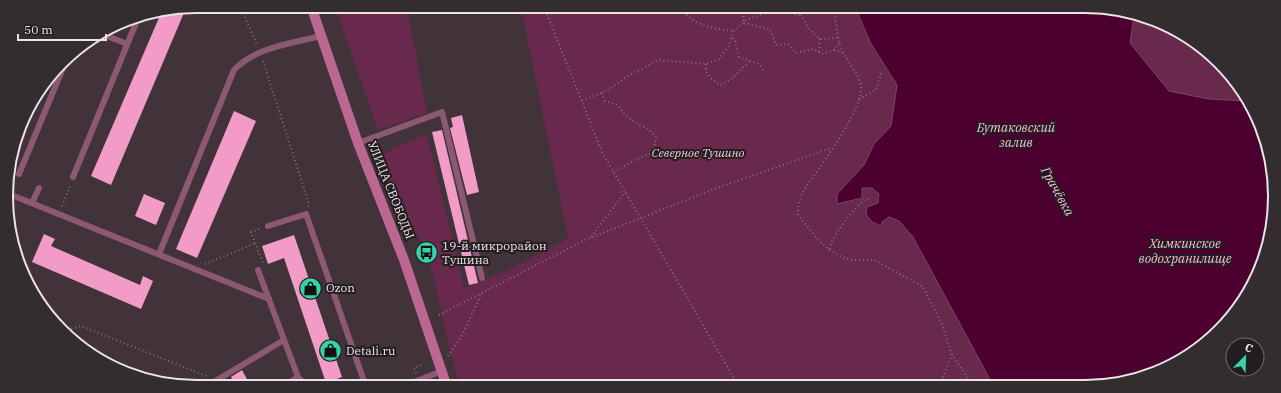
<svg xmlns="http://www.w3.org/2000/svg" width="1281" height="393" font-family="'IBM Plex Serif',serif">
  <rect width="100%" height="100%" fill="#413339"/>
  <g fill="#69294c">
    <path d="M 335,7 L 407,7 L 427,113 L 378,130 Z"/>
    <path d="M 521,7 L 856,9 L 870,42 L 897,85 L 891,126 L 874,144 L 864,165 L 837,194 L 862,188 L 872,188 L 879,194 L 878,203 L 873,206 L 881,225 L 882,222 L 889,217 L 899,221 L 913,237 L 993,385 L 460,384 L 449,348 L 433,274 L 428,260 L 432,258 L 428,247 L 424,248 C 417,232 406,218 399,202 C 392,186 388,170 382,154 L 392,151 L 392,148 L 427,134 L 464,288 L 500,274 L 568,239 Z"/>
    <path d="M 1132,14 L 1191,38 L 1243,91 L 1247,101 L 1209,99 L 1169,91 L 1130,43 L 1134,17 Z"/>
  </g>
  <path fill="#4b0030" stroke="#7c4467" d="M 856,9 L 1122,10 L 1132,14 L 1134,17 L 1130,43 L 1169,91 L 1209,99 L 1247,101 L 1271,160 L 1271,234 L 1250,292 L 1219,331 L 1169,367 L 1110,385 L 993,385 L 913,237 L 899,221 L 889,217 L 882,222 L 881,226 L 872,222 L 866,214 L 867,207 L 878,203 L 879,194 L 872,188 L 862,188 L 862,198 L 837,204 L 837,194 L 864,165 L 874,144 L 891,126 L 897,85 L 870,42 Z"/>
  <g fill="#f29bc6">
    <path d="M 186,8 L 111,185 L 91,176 L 161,13 Z"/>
    <path d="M 234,111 L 256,121 L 197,258 L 176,249 Z"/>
    <path d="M 462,115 L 479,192 L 467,195 L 450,128 L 453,127 L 451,118 Z"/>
    <path d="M 442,130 L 478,283 L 469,285 L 432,132 Z"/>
    <path d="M 144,194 L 165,203 L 156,225 L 135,216 Z"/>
    <path d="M 44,234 L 55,239 L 51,246 L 140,285 L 143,276 L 153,281 L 141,309 L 32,262 Z"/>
    <path d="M 294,235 L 342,377 L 326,383 L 284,258 L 268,264 L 262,246 Z"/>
    <path d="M 242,370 L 249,383 L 234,383 L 231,377 Z"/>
  </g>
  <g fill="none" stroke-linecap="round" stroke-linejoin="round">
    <g stroke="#807479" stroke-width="2" stroke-dasharray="1 3" stroke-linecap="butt">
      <path d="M 240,6 L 257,45"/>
      <path d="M 544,7 L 603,154 L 738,385"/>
      <path d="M 682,8 C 692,26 715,29 734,31"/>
      <path d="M 744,8 L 743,23 L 770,29 L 776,45 L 788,44 L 796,53 L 813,49 L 822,54 L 834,50 L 839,43"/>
      <path d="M 796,8 L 809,29 L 820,39 L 839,38"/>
      <path d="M 834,9 C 836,21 837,36 841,48 C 846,61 858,71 861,86 C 864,110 817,170 803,192 L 798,205 L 798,215 L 819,241 L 829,249 L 842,257 L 851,260 L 875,260 L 923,287 L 941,322 L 952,355 L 973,385"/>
      <path d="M 732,38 L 735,41 L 739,57 L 759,64 L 765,72"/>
      <path d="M 834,50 L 844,53"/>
      <path d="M 819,52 L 820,39"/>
      <path d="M 263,61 L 309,204 L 308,207"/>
      <path d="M 706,64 C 704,75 712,79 720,85 L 730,80 L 750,61"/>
      <path d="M 602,93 L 605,101 L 618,105 L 624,114 L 637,124 L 648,129 L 656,137 L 653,153 L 637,159 L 614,172"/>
      <path d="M 859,99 L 876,90 L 881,73"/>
      <path d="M 582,101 L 608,90 L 629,75 L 659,60 L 706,64 L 719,59 L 728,47 L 734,31 L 746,20 L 776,9 L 801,16"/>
      <path d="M 62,206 L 71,184"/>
      <path d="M 259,229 L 251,232 L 263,263"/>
      <path d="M 591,237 L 625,192"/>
      <path d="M 829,249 C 836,230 851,213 865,199 L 870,199"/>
      <path d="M 205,264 L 256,243"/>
      <path d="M 439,315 L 585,240 L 714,189 L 831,148"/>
      <path d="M 60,325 L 71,329 L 81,326 L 209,377"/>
      <path d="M 335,355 L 335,356"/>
      <path d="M 448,356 L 461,337 L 482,293"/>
      <path d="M 416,373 L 414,368 L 421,365"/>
      <path d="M 940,385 L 952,355"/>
    </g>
    <g stroke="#8d5872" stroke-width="6">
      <path d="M 102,34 L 127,44"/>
      <path d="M 358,143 L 442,112 L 482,278"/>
      <path d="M 19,174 L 68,56"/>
      <path d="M 73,177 L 138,18"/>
      <path d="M 9,194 L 269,299"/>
      <path d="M 32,203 L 39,188"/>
      <path d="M 268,226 L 306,214 L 365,384"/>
      <path d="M 159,254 L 234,70 C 256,47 290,44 320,36"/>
      <path d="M 258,270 L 298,377 L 305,384"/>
      <path d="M 217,380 L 284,340"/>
      <path d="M 287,384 L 298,377"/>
      <path d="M 409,384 L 442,371"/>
    </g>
    <path stroke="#bb6792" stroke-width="10" d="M 311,6 L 358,143 L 404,260 L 446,384"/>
  </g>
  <defs>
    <symbol id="bus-disc" viewBox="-11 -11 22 22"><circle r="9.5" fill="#34d4a8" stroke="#231d20"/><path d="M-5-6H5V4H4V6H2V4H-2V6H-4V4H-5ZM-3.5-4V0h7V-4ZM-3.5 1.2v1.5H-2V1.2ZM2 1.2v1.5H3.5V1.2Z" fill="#111"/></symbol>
    <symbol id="shop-disc" viewBox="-11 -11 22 22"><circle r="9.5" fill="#34d4a8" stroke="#231d20"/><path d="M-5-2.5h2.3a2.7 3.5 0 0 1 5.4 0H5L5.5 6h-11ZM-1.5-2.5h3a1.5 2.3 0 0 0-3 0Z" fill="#111"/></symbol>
  </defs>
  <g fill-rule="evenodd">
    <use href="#bus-disc" x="414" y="240" width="25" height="25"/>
    <use href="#shop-disc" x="298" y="276" width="25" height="25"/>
    <use href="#shop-disc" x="318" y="338" width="25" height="25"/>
  </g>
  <g text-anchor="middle" stroke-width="4" stroke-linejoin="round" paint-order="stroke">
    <g font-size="12" font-style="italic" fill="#f5c7dc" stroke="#231d20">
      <text x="698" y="157">Северное Тушино</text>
    </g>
    <g font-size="12" fill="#ede4e8" stroke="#231d20">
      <text transform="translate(391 190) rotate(68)" y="4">УЛИЦА СВОБОДЫ</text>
    </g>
    <g font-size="12" fill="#ede4e8" stroke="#231d20" text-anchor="start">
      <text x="442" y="250">19-й микрорайон<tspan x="442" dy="14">Тушина</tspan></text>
      <text x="326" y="292">Ozon</text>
      <text x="346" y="355">Detali.ru</text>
    </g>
    <g font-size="13" font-style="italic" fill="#fab7d7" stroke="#231d20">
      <text x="1016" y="132">Бутаковский<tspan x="1016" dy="15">залив</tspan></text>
      <text transform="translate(1058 191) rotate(61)" y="5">Грачёвка</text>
      <text x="1185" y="248">Химкинское<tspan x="1185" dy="15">водохранилище</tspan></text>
    </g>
  </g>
  <path d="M0 0H1281V393H0ZM196 13H1085A183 183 0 0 1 1268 196V197A183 183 0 0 1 1085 380H196A183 183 0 0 1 13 197V196A183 183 0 0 1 196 13Z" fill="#332d30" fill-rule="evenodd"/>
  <path fill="none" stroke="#ede4e8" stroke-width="2" d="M196 13H1085A183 183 0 0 1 1268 196V197A183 183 0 0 1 1085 380H196A183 183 0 0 1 13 197V196A183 183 0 0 1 196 13Z"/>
  <g transform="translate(1245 357) rotate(23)"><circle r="19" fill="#231d20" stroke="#746d70"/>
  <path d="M0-3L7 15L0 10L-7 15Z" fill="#34d4a8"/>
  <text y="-6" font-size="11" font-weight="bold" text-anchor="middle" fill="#ede4e8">С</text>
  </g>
  <path d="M18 34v6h88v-6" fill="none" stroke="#ede4e8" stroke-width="2"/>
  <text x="24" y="34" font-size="12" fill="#ede4e8" stroke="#231d20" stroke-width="3" paint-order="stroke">50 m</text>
</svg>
